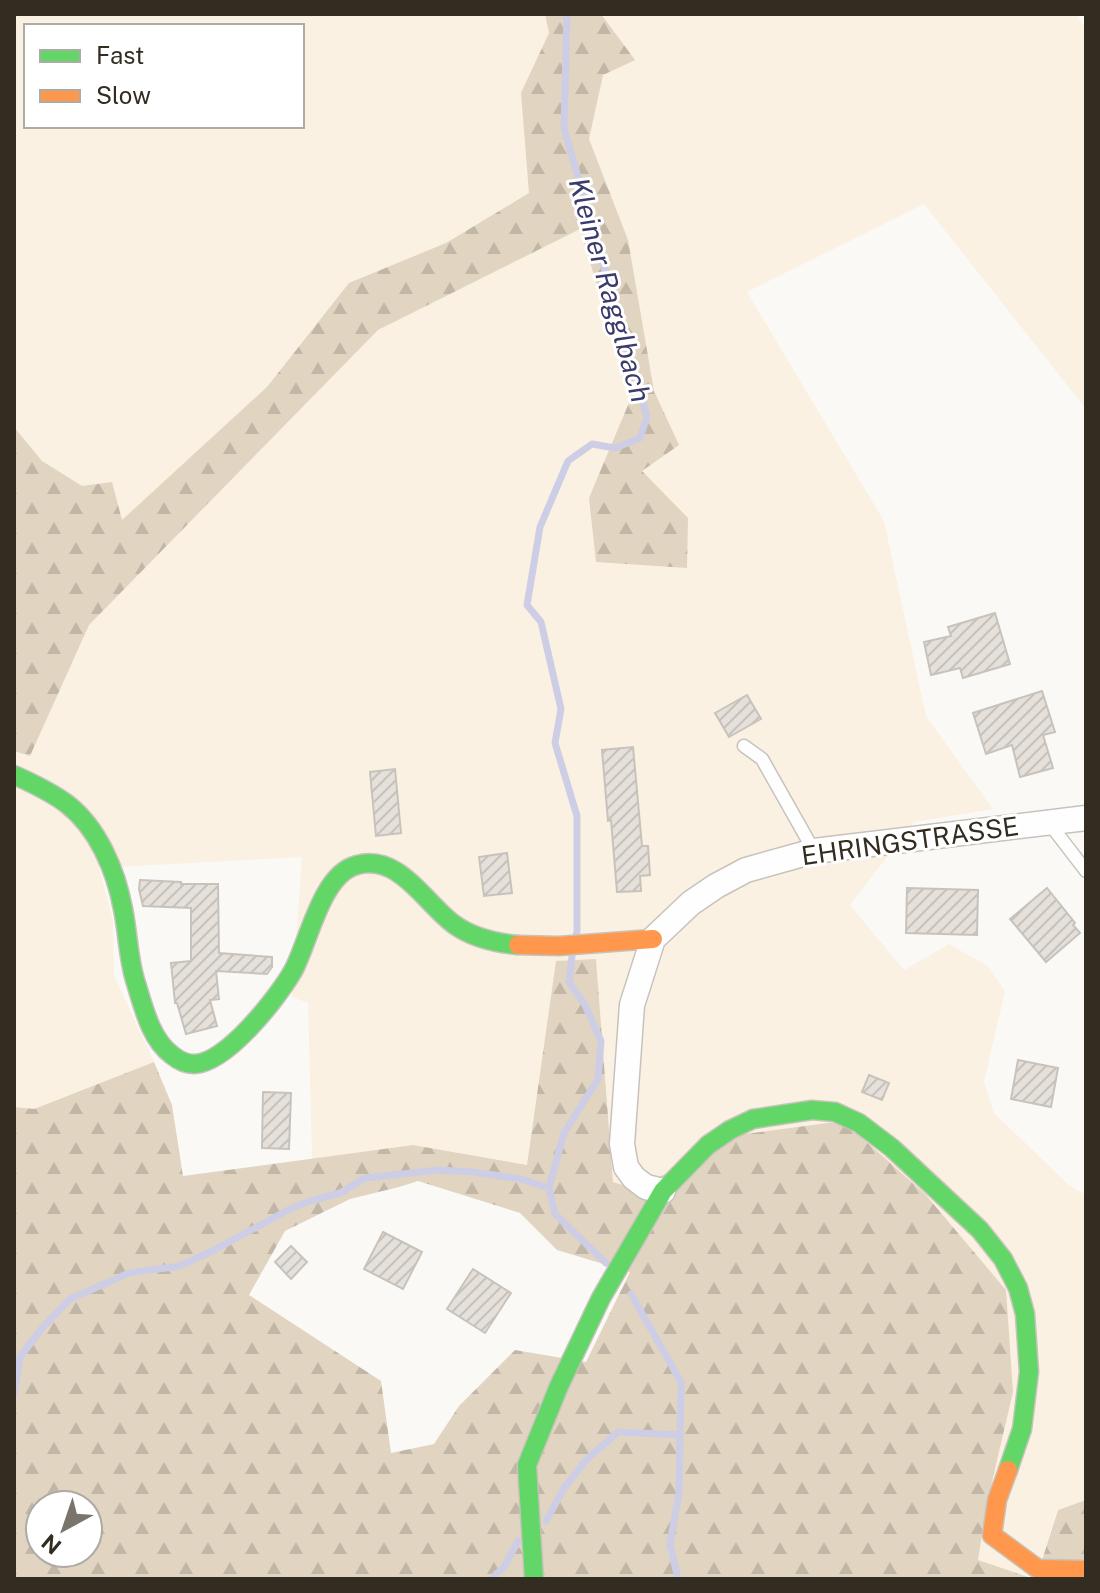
<svg xmlns="http://www.w3.org/2000/svg" width="1100" height="1593" font-family="'Public Sans',sans-serif">
  <defs>
    <pattern id="forest-firs" width="22" height="20" patternUnits="userSpaceOnUse" patternTransform="scale(2)"><rect width="22" height="20" fill="#e1d4c1"/><path d="M5 1l3.5 6h-7zM16 11l3.5 6h-7z" fill="#c2b6a6"/></pattern>
    <pattern id="building-hatch" width="6" height="6" patternUnits="userSpaceOnUse" patternTransform="scale(2)"><rect width="6" height="6" fill="#e5e1da"/><path d="M-1 1l2-2M0 6l6-6M5 7l2-2" fill="none" stroke="#c5c1bb"/></pattern>
  </defs>
  <rect width="100%" height="100%" fill="#fbf9f6"/>
  <path fill="#faf1e3" fill-rule="evenodd" d="M 14,14 L 1075,14 L 1086,29 L 1086,409 L 924,204 L 747,292 L 884,521 L 926,716 L 993,809 L 914,822 L 850,905 L 904,970 L 949,944 L 988,966 L 1005,991 L 984,1082 L 994,1113 L 1069,1185 L 1086,1195 L 1086,1500 L 1057,1510 L 1036,1579 L 977,1561 L 987,1503 L 635,1189 L 613,1182 L 596,960 L 556,962 L 527,1165 L 413,1145 L 312,1159 L 308,1003 L 292,997 L 302,857 L 99,868 L 113,920 L 114,975 L 154,1062 L 34,1109 L 14,1107 ZM 26,26 L 302,26 L 302,126 L 26,126 Z"/>
  <g fill="url(#forest-firs)" fill-rule="evenodd">
    <path d="M 545,14 L 601,14 L 635,60 L 603,75 L 589,139 L 628,240 L 654,391 L 679,445 L 642,471 L 688,518 L 687,568 L 596,562 L 589,498 L 631,398 L 580,229 L 378,330 L 89,625 L 30,756 L 14,751 L 14,427 L 42,461 L 82,486 L 112,482 L 122,520 L 267,387 L 349,283 L 446,243 L 529,193 L 521,93 L 549,33 Z"/>
    <path d="M 596,959 L 613,1182 L 635,1189 L 745,1134 L 843,1121 L 925,1194 L 1006,1290 L 1013,1392 L 987,1503 L 978,1560 L 1034,1579 L 14,1579 L 14,1107 L 34,1109 L 154,1062 L 172,1105 L 183,1176 L 413,1145 L 527,1165 L 556,961 ZM 418,1181 L 520,1213 L 557,1250 L 630,1272 L 586,1362 L 515,1350 L 459,1406 L 434,1444 L 391,1453 L 381,1381 L 249,1295 L 285,1231 L 350,1199 L 399,1187 ZM 40,1505 L 88,1505 L 88,1553 L 40,1553 Z"/>
    <path d="M 1086,1500 L 1086,1579 L 1036,1579 L 1058,1510 Z"/>
  </g>
  <g fill="none" stroke-linecap="round" stroke-linejoin="round">
    <g stroke="#cdcee6" stroke-width="7">
      <path d="M 567,14 L 564,128 L 647,417 L 640,438 L 615,448 L 592,444 L 568,461 L 540,527 L 527,605 L 541,622 L 561,709 L 555,743 L 577,816 L 577,931 L 576,936"/>
      <path d="M 572,956 L 569,982 L 585,1005 L 601,1041 L 598,1079 L 564,1133 L 549,1188 L 555,1214 L 606,1263"/>
      <path d="M 631,1294 L 681,1382 L 679,1493 L 670,1544 L 678,1579"/>
      <path d="M 14,1394 L 20,1357 L 43,1327 L 70,1299 L 129,1273 L 180,1266 L 214,1250 L 292,1208 L 310,1201 L 340,1193 L 365,1178 L 439,1170 L 473,1172 L 521,1179 L 549,1188"/>
      <path d="M 546,1521 L 564,1488 L 586,1460 L 618,1432 L 680,1435"/>
      <path d="M 491,1579 L 504,1567 L 518,1541"/>
    </g>
  </g>
  <g fill="url(#building-hatch)" stroke="#c7c3bc" stroke-width="2">
    <path d="M 995,613 L 1010,664 L 963,678 L 960,668 L 931,675 L 924,642 L 951,636 L 948,627 Z"/>
    <path d="M 1042,691 L 1055,732 L 1043,735 L 1053,768 L 1020,777 L 1012,745 L 986,754 L 973,713 Z"/>
    <path d="M 747,695 L 761,719 L 729,737 L 715,713 Z"/>
    <path d="M 633,747 L 642,846 L 648,846 L 650,875 L 640,876 L 641,891 L 617,892 L 611,820 L 608,821 L 602,750 Z"/>
    <path d="M 395,769 L 401,833 L 376,836 L 370,772 Z"/>
    <path d="M 507,853 L 512,893 L 484,896 L 479,857 Z"/>
    <path d="M 140,880 L 181,882 L 181,884 L 218,884 L 219,953 L 272,957 L 272,967 L 267,974 L 216,971 L 219,999 L 210,1000 L 217,1026 L 186,1034 L 177,1003 L 175,1003 L 171,963 L 191,961 L 191,908 L 143,906 L 139,889 Z"/>
    <path d="M 907,888 L 978,890 L 977,935 L 906,933 Z"/>
    <path d="M 1047,888 L 1075,923 L 1073,925 L 1080,933 L 1046,962 L 1010,919 Z"/>
    <path d="M 1018,1060 L 1058,1068 L 1051,1107 L 1011,1099 Z"/>
    <path d="M 869,1075 L 889,1083 L 882,1100 L 862,1092 Z"/>
    <path d="M 263,1092 L 291,1093 L 289,1149 L 262,1148 Z"/>
    <path d="M 383,1232 L 422,1252 L 403,1289 L 364,1269 Z"/>
    <path d="M 291,1246 L 307,1262 L 291,1279 L 275,1262 Z"/>
    <path d="M 473,1269 L 511,1293 L 485,1333 L 447,1309 Z"/>
  </g>
  <g fill="none" stroke-linecap="round" stroke-linejoin="round">
    <defs>
      <g id="lane">
        <path d="M 744,746 L 762,759 L 814,851"/>
        <path d="M 1049,823 L 1086,871"/>
      </g>
      <path id="street" d="M 663,1191 L 646,1187 L 634,1178 L 626,1167 L 622,1144 L 632,1005 L 653,939 L 691,903 L 716,886 L 746,870 L 814,851 L 1086,818"/>
      <g id="fast">
        <path d="M 14,775 C 32,783 51,792 67,804 C 98,828 116,871 123,909 C 128,933 128,957 135,980 C 143,1005 150,1039 172,1055 C 178,1060 186,1064 194,1064 C 227,1063 278,997 293,971 C 309,942 321,874 357,865 C 400,853 426,905 455,925 C 473,938 497,943 518,945"/>
        <path d="M 534,1579 L 527,1465 L 559,1386 L 601,1298 L 663,1191 L 708,1145 L 730,1130 L 753,1119 L 812,1110 L 835,1112 L 859,1123 L 892,1148 L 980,1230 L 1003,1259 L 1018,1288 L 1025,1314 L 1029,1372 L 1022,1429 L 1008,1470"/>
      </g>
      <g id="slow">
        <path d="M 518,945 L 559,946 L 653,939"/>
        <path d="M 1008,1470 L 997,1500 L 992,1535 L 1038,1569 L 1086,1570"/>
      </g>
    </defs>
    <use href="#lane" stroke="#c7c3bc" stroke-width="15"/>
    <use href="#street" stroke="#c7c3bc" stroke-width="27"/>
    <use href="#fast" stroke="#c7c3bc" stroke-width="21"/>
    <use href="#slow" stroke="#c7c3bc" stroke-width="21"/>
    <use href="#lane" stroke="#fefefe" stroke-width="12"/>
    <use href="#street" stroke="#fefefe" stroke-width="24"/>
    <use href="#fast" stroke="#63d668" stroke-width="18"/>
    <use href="#slow" stroke="#ff974d" stroke-width="18"/>
  </g>
  <g text-anchor="middle" stroke-width="6" stroke-linejoin="round" paint-order="stroke">
    <g font-size="26" fill="#332c21" stroke="#fff">
      <text transform="translate(910 841) rotate(-8)" y="9">EHRINGSTRASSE</text>
    </g>
    <g font-size="28" font-style="italic" fill="#3b3b6b" stroke="#fff">
      <text transform="translate(610 290) rotate(74)" y="10">Kleiner Ragglbach</text>
    </g>
  </g>
  <rect width="1100" height="1593" fill="none" stroke="#332c21" stroke-width="32"/>
  <rect x="24" y="24" width="280" height="104" fill="#ffffff" stroke="#adaba6" stroke-width="2"/>
  <rect x="40" y="50" width="40" height="12" fill="#63d668" stroke="#adaba6" stroke-width="2"/>
  <text x="96" y="64" font-size="24" fill="#332c21">Fast</text>
  <rect x="40" y="90" width="40" height="12" fill="#ff974d" stroke="#adaba6" stroke-width="2"/>
  <text x="96" y="104" font-size="24" fill="#332c21">Slow</text>
  <g transform="translate(64 1529) rotate(220)"><circle r="38" fill="#ffffff" stroke="#adaba6" stroke-width="2"/>
  <path d="M0-6L14 30L0 20L-14 30Z" fill="#79746c"/>
  <text y="-12" font-size="22" font-weight="bold" text-anchor="middle" fill="#332c21">N</text>
  </g>
</svg>
